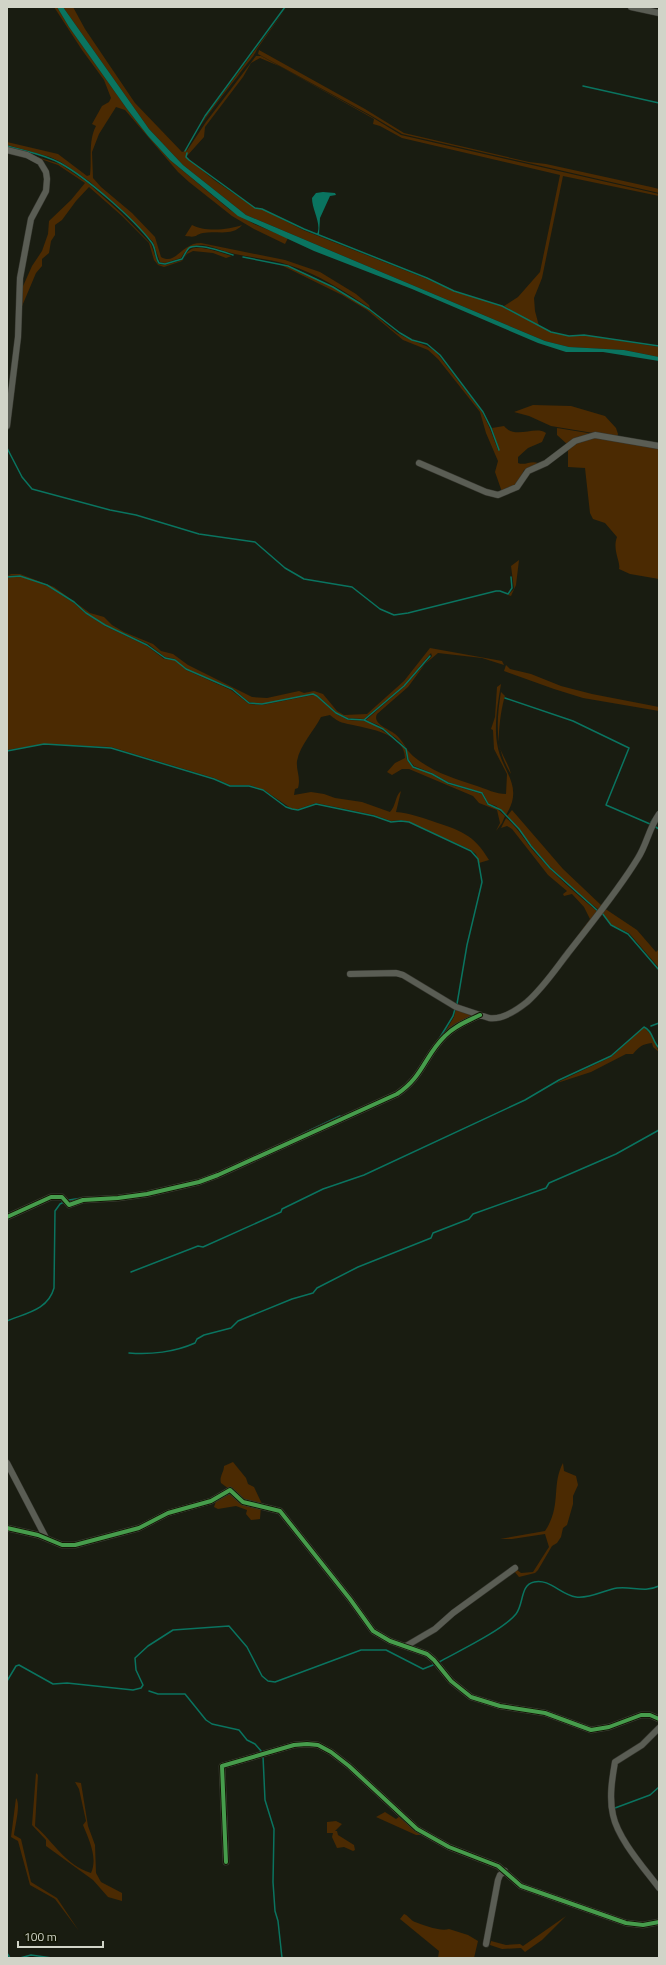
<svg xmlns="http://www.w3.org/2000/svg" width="666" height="1965" font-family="'Titillium Web',sans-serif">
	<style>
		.green { fill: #4b2a02 }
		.water { fill: #0a7460 }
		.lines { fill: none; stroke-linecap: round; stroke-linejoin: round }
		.stream { stroke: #0a7460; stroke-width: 1.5 }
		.minor-casing { stroke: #36372f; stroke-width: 7 }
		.minor { stroke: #5a5d54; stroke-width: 6 }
		.cycleway-casing { stroke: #131705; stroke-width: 6 }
		.cycleway { stroke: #469c4c; stroke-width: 4 }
	</style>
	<rect width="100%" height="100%" fill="#191c11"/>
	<path class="green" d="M 54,7 L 57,7 L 69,27 L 127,109 L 148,136 L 170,160 L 230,210 L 254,224 L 288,238 L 285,244 L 254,229 L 232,216 L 189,182 L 178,172 L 125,110 L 116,107 L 99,134 L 92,152 L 93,178 L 101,187 L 132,213 L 155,237 L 161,257 C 176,266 181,243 201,243 L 285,260 L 320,272 L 356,294 L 369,305 L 370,308 C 345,292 318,274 289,265 C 272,259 253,258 235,254 C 214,250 194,234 181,258 L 165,263 L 160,262 L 153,242 L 122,210 L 89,181 L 61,162 L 50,157 L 7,145 L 7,142 L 58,154 L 87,176 L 90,175 C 92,159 88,141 96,126 L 92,124 L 102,106 L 109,102 L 111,98 L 104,80 L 82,50 Z
		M 63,7 L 73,7 L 85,29 L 135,103 L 182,152 L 185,151 L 206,116 L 287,7 L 257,49 C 254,57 248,62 243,69 C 227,91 194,129 186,152 L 206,122 L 256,56 L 261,56 L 370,116 L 401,135 L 659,194 L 659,196 L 563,176 L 542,278 L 534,298 L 535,311 L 539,326 L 504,306 L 518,297 L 540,272 L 560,175 L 402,138 L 380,126 L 373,124 L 374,119 L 279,66 L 260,58 L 251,63 L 243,77 L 205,127 L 204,137 L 186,157 L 214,180 L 255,208 L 262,209 L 303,230 L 427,279 L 454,291 L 502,306 L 551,332 L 569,336 L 584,335 L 659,347 L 659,357 L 624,350 L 569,347 L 545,341 L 246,215 L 183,165 L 149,129 Z
		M 259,50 L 365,109 L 404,133 L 529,162 L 546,164 L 651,187 L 659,189 L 659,193 L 402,134 L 370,115 L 258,54 Z
		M 18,151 L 60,164 L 88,183 L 120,212 L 151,244 L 158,264 L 165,265 L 183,260 C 185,257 186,252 190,250 C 197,243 224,254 232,256 L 226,258 L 213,253 L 193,251 L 187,254 L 182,261 L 164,267 L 158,265 L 154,260 L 149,243 L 122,216 L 89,187 L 76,201 L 62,220 L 55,225 L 55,235 L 51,241 L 49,253 L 42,259 L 42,266 L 36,273 L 20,311 L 20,293 L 32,266 L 42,251 L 48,234 L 49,221 L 71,200 L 85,183 L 58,165 Z
		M 192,225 C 204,232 229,230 242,225 C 232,237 216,230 203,233 C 194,235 198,238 185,236 Z
		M 281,265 C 306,271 348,294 369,310 C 379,317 387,326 397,333 C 410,341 424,343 436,352 L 482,412 L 490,429 L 498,450 L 499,450 L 492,428 L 504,426 C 515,440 535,425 546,433 L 542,442 L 528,448 L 518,457 L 518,463 C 525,466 531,460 538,463 L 524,470 L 517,485 L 502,492 L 495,472 L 498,461 L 486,433 L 480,412 L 438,359 L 428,350 L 403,340 L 367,310 L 342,295 Z
		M 533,405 L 571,406 L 605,416 L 616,428 L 618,434 L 617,437 L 551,426 L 529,416 L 514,412 Z
		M 557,428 L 588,433 L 591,435 L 567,444 L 557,435 Z
		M 592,437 L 659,446 L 659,579 L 630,574 L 619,569 C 621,562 612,550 617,537 L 605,523 L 593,519 L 590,513 L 585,468 L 568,467 L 568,447 Z
		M 519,560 L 516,585 L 511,596 L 508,595 L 514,589 L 511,566 Z
		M 11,574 L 20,574 L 54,587 L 90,613 L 104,617 L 112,625 L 124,632 L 153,644 L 161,651 L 173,654 L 188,665 L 252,697 L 267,698 L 299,691 L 304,693 L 314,691 L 323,694 L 337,711 L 344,715 L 367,714 L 404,681 L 430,648 L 502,661 L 504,665 L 482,658 L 438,653 L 425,664 L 408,687 L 377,714 C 372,724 389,729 395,734 C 403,740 406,750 413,756 C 432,772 453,778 477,786 C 486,789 496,794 506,794 L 507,774 L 494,749 L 493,730 L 491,729 L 495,717 L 497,687 L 501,684 C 498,702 494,725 497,743 C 501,772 525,785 506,815 L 496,806 L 488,803 L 483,793 L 448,782 L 432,773 L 414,766 L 409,760 L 406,748 L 397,739 L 378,725 L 366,720 L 404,687 L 432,656 L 431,653 L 403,686 L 364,719 L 348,718 L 337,713 L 317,695 L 313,694 L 262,704 L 249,702 L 232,688 L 186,669 L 175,659 L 165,657 L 148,644 L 105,625 L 87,613 L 74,601 L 47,585 L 20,575 L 7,576 Z
		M 20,576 L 47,586 L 74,603 L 86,614 L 105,626 L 147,646 L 164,659 L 175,660 L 186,670 L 231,690 L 249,704 L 262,705 L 313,695 L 317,696 L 336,714 L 348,720 L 364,721 L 373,724 L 396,740 L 405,749 L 407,760 L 413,768 L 425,771 L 448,784 L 482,794 L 487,804 L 495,807 L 505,816 L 502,823 L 496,831 L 500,823 L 497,810 L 479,803 L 473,796 L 409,769 L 402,769 L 392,775 L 387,772 L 395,763 L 405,758 C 405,731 362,728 344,723 C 338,722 334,718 330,715 L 321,717 C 314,731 300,745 297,761 C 296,771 301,777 298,788 L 295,789 L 294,795 L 311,792 L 324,794 L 335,798 L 362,802 L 390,812 C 396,806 395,796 401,791 L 396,812 C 409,813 420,817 432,821 C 459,830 474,834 489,860 L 479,863 L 476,854 L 471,850 L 409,822 L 401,820 L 391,821 L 374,815 L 316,803 L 298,809 L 292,809 L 264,790 L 249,785 L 230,785 L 214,778 L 111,747 L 44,744 L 7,750 L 7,578 Z
		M 506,665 L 510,669 L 531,674 L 561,686 L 592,694 L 659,707 L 659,711 L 583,698 L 554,689 L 504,671 Z
		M 501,692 L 505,696 C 501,708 497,737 500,748 C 503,757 509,765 511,774 C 495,749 496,721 501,692 Z
		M 512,810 L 563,869 L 602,906 L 599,910 C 577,892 554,873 536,851 C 526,839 518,827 507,816 Z
		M 506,818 C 518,828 525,841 535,853 C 554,874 576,894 598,912 L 575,939 L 590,919 L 584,907 L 572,894 L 564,896 L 563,894 L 567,891 L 548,875 L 512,829 L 507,826 L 501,828 Z
		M 604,908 L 637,930 L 656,952 L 659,949 L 659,968 L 629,933 L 612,925 L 601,912 Z
		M 456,1008 L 478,1015 C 465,1022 450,1028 441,1039 C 422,1062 420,1081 390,1097 L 300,1136 L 256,1158 L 199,1182 L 130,1196 L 83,1199 L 68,1203 L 67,1201 L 88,1198 L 121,1196 L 200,1181 L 392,1095 C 421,1078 437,1044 454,1017 Z
		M 644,1027 L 652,1036 L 659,1052 L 653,1047 L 652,1043 C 642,1044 639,1047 633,1054 L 626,1054 L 591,1072 L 554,1084 L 611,1057 Z
		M 233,1462 L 246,1478 L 248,1484 L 254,1487 L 262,1504 L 245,1501 L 221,1483 C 219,1477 224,1472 224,1466 Z
		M 563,1463 L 564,1471 L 576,1476 L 578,1485 L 573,1496 L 573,1504 L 567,1525 L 563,1528 L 561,1537 L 557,1543 L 552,1546 L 538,1570 L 535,1573 L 519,1577 L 514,1571 L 516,1569 L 521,1573 L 533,1572 L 547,1550 L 549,1547 L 545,1534 L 512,1539 L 500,1539 L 545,1531 C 562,1506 551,1485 563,1463 Z
		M 227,1491 L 261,1506 L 260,1519 L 251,1520 L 246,1514 L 247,1510 L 236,1506 L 218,1509 L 214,1507 L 217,1498 Z
		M 36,1773 L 38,1775 L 35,1826 C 54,1842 65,1865 91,1873 C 98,1858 89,1840 83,1825 L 86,1821 L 79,1789 L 75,1782 L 81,1783 L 88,1826 L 95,1845 L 96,1873 L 101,1882 L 122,1893 L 122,1901 L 108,1897 L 93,1880 L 46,1846 L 46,1840 L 32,1825 Z
		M 16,1798 C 21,1804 15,1826 14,1835 L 21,1839 L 31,1882 L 57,1898 L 79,1931 L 55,1899 L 30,1885 L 18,1841 L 11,1837 Z
		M 385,1812 L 396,1819 L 400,1816 L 422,1835 L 416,1835 L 376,1817 Z
		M 336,1821 L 342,1824 L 335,1831 L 337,1831 L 338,1835 L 354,1845 L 355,1850 L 353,1851 L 344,1847 L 337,1848 L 332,1837 L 333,1833 L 327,1833 L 327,1822 Z
		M 404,1914 C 409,1916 410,1920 415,1922 C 423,1925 441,1932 449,1929 L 468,1935 L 478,1941 L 474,1958 L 438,1958 L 439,1951 L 400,1919 Z
		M 566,1916 L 542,1940 L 525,1952 L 521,1948 L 502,1949 L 490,1945 L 491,1941 L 506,1945 L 520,1944 L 523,1946 Z"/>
	<path class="water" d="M 57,7 L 63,7 L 149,129 L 183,165 L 246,215 L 545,341 L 569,347 L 624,350 L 659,357 L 659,361 L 603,352 L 566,352 L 538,343 L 412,289 L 314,251 L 238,216 L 170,160 L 148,136 L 127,109 L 69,27 Z
		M 323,192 L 335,193 L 336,195 L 330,196 L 320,218 L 319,235 L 317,234 C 322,224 312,210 312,198 L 316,193 Z"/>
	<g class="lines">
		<path class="stream" d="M 583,86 L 659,103
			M 7,146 C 24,151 44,154 60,163 C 87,178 133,218 152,243 C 156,249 155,257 159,263 L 165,264 L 182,259 C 184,256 186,251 189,248 C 197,242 224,252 233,255
			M 185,151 L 205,116 L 285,7
			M 187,153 L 186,157 L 189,160 L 255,208 L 262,209 L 304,229 L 427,278 L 454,291 L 502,306 L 551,332 L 569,336 L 584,335 L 659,346
			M 243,257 L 288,266 L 333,287 L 369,309 L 400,333 L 412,340 L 427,344 L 440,355 L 483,412 L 491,428 L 499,450
			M 7,448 L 22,477 L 32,489 L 110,510 L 136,515 L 199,534 L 255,542 L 285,568 L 304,579 L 352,587 L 380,609 L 394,615 L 408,613 L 496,591 L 500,591 L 508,594 L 512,588 L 511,577
			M 7,577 L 20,576 L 47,585 L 74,602 L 86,613 L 105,625 L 147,645 L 165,658 L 175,660 L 186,669 L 232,689 L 249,703 L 262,704 L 313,694 L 317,696 L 336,713 L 348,719 L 364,720 L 383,729 L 406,749 L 408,760 L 413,767 L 432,774 L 448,783 L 482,793 L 488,804 L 501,810 L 519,829 L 531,846 L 550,868 L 598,911
			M 505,698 L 573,721 L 629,748 L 606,805 L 650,824 L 653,819
			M 364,720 L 404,686 L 430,656
			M 7,751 L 44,744 L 111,748 L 214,779 L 230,786 L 249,786 L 263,790 L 286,807 L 292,809 L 298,810 L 316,804 L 374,816 L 391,822 L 401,821 L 409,822 L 471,851 L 478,859 L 482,882 L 467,945 L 457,1004
			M 654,826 L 659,829
			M 602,913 L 611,925 L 628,934 L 659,970
			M 651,1026 L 659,1023
			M 439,1039 L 453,1016 L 455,1009
			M 302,1134 L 340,1116
			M 69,1200 L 82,1198
			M 131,1272 L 198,1246 L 203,1247 L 281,1212 L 282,1209 L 323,1189 L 364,1175 L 525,1100 L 559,1080 L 611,1056 L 644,1027 C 653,1031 652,1041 659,1048
			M 7,1321 C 26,1313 48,1310 54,1288 L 55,1211 L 60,1204 L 64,1202
			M 129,1353 C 150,1355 175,1352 195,1343 L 197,1339 L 204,1335 L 231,1328 L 238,1321 L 292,1299 L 313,1293 L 317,1288 L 358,1267 L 431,1238 L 433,1233 L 469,1219 L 473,1214 L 546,1188 L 549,1183 L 616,1154 L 659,1130
			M 439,1662 C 459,1651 503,1630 516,1614 C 524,1604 520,1585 534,1582 C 549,1578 561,1595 576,1597 C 590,1599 604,1590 617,1588 C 632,1586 644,1593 659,1586
			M 7,1681 L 16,1666 L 19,1665 L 53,1684 L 67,1683 L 133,1690 L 141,1688 L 143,1685 L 136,1670 L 135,1658 L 148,1646 L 173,1630 L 229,1626 L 247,1647 L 262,1676 L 268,1681 L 275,1682 L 361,1650 L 386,1650 L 423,1669 L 433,1665
			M 149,1691 L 158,1694 L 185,1694 L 206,1720 L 212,1724 L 239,1730 L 247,1740 L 255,1744 L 262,1752
			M 263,1756 L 265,1800 L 274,1829 L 273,1882 L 275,1911 L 278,1921 L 282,1958
			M 615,1808 L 650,1795 L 659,1787
			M 7,1953 L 10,1958
			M 20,1958 L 31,1955 L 52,1958"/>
		<g class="minor-casing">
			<path id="minor" d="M 631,7 L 659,13
				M 7,150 L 27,155 L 40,162 L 46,172 L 47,179 L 46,191 L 31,219 L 20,278 L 18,337 L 7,426
				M 419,463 L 486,492 L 498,495 L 517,487 L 528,471 L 546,463 L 575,441 L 595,435 L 659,446
				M 350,974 L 396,973 L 403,975 L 456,1007 L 489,1018 C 502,1020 517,1010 527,1002 C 543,988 555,970 568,953 C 592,922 618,891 638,858 C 647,844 649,828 659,814
				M 7,1217 L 51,1197 L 62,1197 L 69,1205 L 83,1200 L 118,1198 L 147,1194 L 199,1182 L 218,1175 L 397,1094 C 423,1077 425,1055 445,1036 C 454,1026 468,1021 480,1015
				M 7,1463 L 46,1538
				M 7,1528 L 38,1535 L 62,1545 L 75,1545 L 139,1528 L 168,1513 L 211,1501 L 230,1490 L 243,1502 L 280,1511 L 350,1599 L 373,1631 L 390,1641 L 427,1654 L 434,1660 L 451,1681 L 471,1697 L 500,1706 L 545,1713 L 591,1730 L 609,1727 L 641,1715 L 650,1715 L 659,1719
				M 406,1646 L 435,1629 L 453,1613 L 515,1568
				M 659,1728 L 642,1745 L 615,1762 C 612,1779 609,1798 613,1815 C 618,1839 644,1868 659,1888
				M 226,1862 L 222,1766 L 294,1745 L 307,1744 L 318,1745 L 331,1752 L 349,1766 L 417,1829 L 449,1847 L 498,1866 L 521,1886 L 626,1923 L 643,1925 L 659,1922
				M 486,1944 L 498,1880 L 500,1875 L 505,1871"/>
		</g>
		<use href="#minor" class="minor"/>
		<g class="cycleway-casing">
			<path id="cycleway" d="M 7,1217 L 51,1197 L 62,1197 L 69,1205 L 83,1200 L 118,1198 L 147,1194 L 199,1182 L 218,1175 L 397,1094 C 423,1077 425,1055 445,1036 C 454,1026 468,1021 480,1015
				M 7,1528 L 38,1535 L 62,1545 L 75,1545 L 139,1528 L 168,1513 L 211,1501 L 230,1490 L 243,1502 L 280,1511 L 350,1599 L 373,1631 L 390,1641 L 427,1654 L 434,1660 L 451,1681 L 471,1697 L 500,1706 L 545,1713 L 591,1730 L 609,1727 L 641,1715 L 650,1715 L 659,1719
				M 226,1862 L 222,1766 L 294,1745 L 307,1744 L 318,1745 L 331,1752 L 349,1766 L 417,1829 L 449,1847 L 498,1866 L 521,1886 L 626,1923 L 643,1925 L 659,1922"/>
		</g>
		<use href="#cycleway" class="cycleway"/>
	</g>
	<rect width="666" height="1965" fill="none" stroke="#d1d4c8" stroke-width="16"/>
	<path d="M18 1941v6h85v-6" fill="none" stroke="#d1d4c8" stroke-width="2"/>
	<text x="24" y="1941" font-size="12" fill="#d1d4c8" stroke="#131705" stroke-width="3" paint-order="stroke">100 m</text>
</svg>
